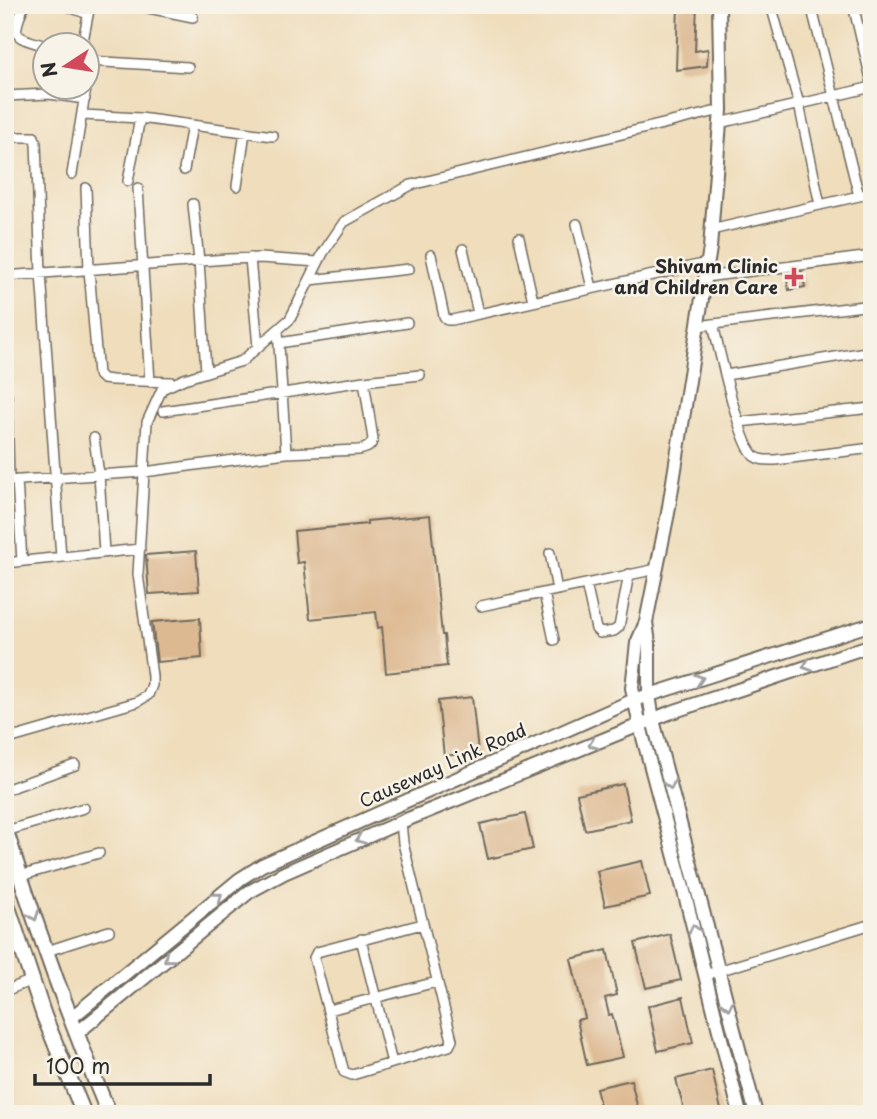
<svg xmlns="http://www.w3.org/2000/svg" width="877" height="1119" font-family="'Playpen Sans',sans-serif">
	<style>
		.building { fill: #ddb992 }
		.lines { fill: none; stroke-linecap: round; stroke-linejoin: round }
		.street-casing { stroke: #70695d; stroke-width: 12 }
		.secondary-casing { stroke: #70695d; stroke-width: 16 }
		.primary-casing { stroke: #70695d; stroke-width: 18 }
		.street { stroke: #fff; stroke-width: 9 }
		.secondary { stroke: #fff; stroke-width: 12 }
		.primary { stroke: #fff; stroke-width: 14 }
		.oneway { stroke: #a0a0a0 }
		.poi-dot { fill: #d1495b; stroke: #f7f3e8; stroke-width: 2.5 }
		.labels { text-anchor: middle; stroke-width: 5; stroke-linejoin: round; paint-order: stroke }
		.poi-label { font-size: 18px; font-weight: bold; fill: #2b2b2b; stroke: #f7f3e8; text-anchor: end }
		.street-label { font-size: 18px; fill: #2b2b2b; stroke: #f7f3e8 }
	</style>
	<rect width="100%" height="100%" fill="#f7f3e8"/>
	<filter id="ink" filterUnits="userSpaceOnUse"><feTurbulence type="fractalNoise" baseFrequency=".0143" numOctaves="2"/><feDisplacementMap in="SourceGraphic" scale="14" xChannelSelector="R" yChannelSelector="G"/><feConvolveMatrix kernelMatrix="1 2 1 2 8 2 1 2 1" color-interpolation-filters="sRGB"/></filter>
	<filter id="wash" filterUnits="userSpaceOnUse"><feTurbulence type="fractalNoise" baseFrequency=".00686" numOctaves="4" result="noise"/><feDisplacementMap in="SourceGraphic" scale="28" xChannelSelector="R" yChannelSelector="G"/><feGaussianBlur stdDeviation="1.57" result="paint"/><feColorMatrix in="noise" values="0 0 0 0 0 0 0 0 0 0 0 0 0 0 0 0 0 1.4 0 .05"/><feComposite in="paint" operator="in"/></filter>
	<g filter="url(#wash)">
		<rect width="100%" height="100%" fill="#efddbb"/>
		<g id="blocks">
			<path class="building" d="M 678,5 L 697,5 L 695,51 L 708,49 L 707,66 L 676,70 Z
				M 802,272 L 805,287 L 789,290 L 786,274 Z
				M 430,515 L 442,635 L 444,635 L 447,666 L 386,673 L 382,627 L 378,628 L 376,612 L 310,619 L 304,562 L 297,563 L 294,531 L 367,524 L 367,521 Z
				M 196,551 L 199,591 L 149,594 L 146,555 Z
				M 200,618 L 202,658 L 157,662 L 152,622 Z
				M 472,697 L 478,752 L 444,756 L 438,701 Z
				M 623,784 L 631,820 L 585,830 L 577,794 Z
				M 525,814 L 533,849 L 488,859 L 480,824 Z
				M 642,861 L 650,896 L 605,906 L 597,871 Z
				M 670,934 L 681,980 L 646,988 L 635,943 Z
				M 607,950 L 617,995 L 605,998 L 609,1015 L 612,1014 L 623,1057 L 587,1065 L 577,1020 L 585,1018 L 571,959 Z
				M 683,997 L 693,1043 L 658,1051 L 648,1006 Z
				M 712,1070 L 722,1114 L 685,1114 L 676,1079 Z
				M 631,1080 L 639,1114 L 602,1114 L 596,1088 Z"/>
		</g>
	</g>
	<g filter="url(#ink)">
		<use href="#blocks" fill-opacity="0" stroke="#70695d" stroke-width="2"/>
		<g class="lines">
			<g class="street-casing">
				<path id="street" d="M 24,5 C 11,38 13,36 46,46
					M 64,5 L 88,14
					M 134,5 L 193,17
					M 771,5 L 799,104 L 820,205
					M 811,5 L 859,196
					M 853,5 L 872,83
					M 82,46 L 90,5
					M 88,61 L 188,67
					M 5,96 L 49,94 L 85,99
					M 83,115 L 140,118 L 273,136
					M 720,123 L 872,87
					M 5,137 L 34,137 L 36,143 L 41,273 L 61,557
					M 184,170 L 192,125
					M 72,174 L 86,88
					M 128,181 L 140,118
					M 237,186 L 245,132
					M 86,188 L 89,270 L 98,374 L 103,379 L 112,380 L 171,382
					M 138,188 L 150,382
					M 193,204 L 199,261 L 206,372
					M 577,224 L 592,288
					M 711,230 L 872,193
					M 519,238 L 533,301
					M 463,249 L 478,313
					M 431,255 L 444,316 L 447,320 L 452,320 L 707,263
					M 250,258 L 258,347
					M 5,276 L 227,259 L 260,258 L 318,262
					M 705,277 L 872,256
					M 310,280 L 409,269
					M 713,324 C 719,349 739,442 754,456 C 761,461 767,460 775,460 L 872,448
					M 697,326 L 872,305
					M 279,343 L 407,323
					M 726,375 L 872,351
					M 5,389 L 7,397 L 9,481
					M 163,411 L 364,381 L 420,375
					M 739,422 L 872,408
					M 94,438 L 99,475 L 104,552
					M 286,453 L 359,450 C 367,448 371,447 373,439 L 364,381
					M 17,480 L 22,561
					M 5,481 L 144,472 L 286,453 L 278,330
					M 550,553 L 557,590
					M 5,563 L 140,549
					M 586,584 L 596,629 L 600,633 L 614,631 L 619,627 L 629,574
					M 544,593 L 554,640
					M 481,606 L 657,569
					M 5,740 L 137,702 L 148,695 L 152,685 L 152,676 L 138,574 L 147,422 L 162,389 L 184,379 L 242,361 L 290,319 L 323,253 L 344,222 L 411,185 L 721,110
					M 5,790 L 75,765
					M 401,822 L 403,843 L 452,1040 L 449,1046 L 352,1075 L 344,1072 L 314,958 L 317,952 L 422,924
					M 6,831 L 84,808
					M 20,876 L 99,853
					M 361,939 L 392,1063
					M 47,951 L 109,931
					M 705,975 L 872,924
					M 5,991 L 32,980
					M 329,1010 L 436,982"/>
			</g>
			<g class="secondary-casing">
				<path id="secondary" d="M 719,5 L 721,110 L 710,248 L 668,513 L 646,622 L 637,643 L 632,688 L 640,726 L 686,899 L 740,1114
					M 646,622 L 649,643 L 649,695 L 653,720 L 756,1114
					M 71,1018 L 240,879 L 262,865 L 634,700 L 872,624
					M 77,1033 L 249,892 L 284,873 L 401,822 L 669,713 L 872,645"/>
			</g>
			<g class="primary-casing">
				<path id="primary" d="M 5,828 C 35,925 70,1021 109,1114
					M 5,898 L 44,1016 L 84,1114"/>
			</g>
			<use href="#street" class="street"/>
			<use href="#secondary" class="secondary"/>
			<use href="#primary" class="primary"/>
		</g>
		<defs><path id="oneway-chevron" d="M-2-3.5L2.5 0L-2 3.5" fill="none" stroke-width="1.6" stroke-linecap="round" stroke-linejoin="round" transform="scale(1.75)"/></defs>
		<g class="oneway">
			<use href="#oneway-chevron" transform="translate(807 666) rotate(161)"/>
			<use href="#oneway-chevron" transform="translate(699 679) rotate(-18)"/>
			<use href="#oneway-chevron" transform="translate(593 744) rotate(158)"/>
			<use href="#oneway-chevron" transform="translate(670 785) rotate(75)"/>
			<use href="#oneway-chevron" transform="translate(360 839) rotate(157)"/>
			<use href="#oneway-chevron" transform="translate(218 897) rotate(-39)"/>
			<use href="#oneway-chevron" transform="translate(34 916) rotate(70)"/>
			<use href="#oneway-chevron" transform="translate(694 929) rotate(-104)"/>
			<use href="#oneway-chevron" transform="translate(168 958) rotate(141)"/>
			<use href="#oneway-chevron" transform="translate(728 1005) rotate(76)"/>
		</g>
	</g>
	<path class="poi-dot" d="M790.5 266.5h7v7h7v7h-7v7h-7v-7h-7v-7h7z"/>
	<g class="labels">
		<g class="poi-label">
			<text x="778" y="273">Shivam Clinic<tspan x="778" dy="21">and Children Care</tspan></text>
		</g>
		<g class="street-label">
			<text transform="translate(443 766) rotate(-24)" y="6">Causeway Link Road</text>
		</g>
	</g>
	<rect width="877" height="1119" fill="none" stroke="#f7f3e8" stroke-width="28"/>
	<g transform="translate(66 66) rotate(258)"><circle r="33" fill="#f7f3e8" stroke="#a5a39c" stroke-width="2"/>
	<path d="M0-5L12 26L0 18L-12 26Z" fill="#d1495b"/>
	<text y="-10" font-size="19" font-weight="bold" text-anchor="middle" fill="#2b2b2b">N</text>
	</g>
	<path d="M35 1074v10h175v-10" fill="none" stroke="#2b2b2b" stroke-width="3.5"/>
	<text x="46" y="1074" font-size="21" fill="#2b2b2b" stroke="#f7f3e8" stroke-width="5" paint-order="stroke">100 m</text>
</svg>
